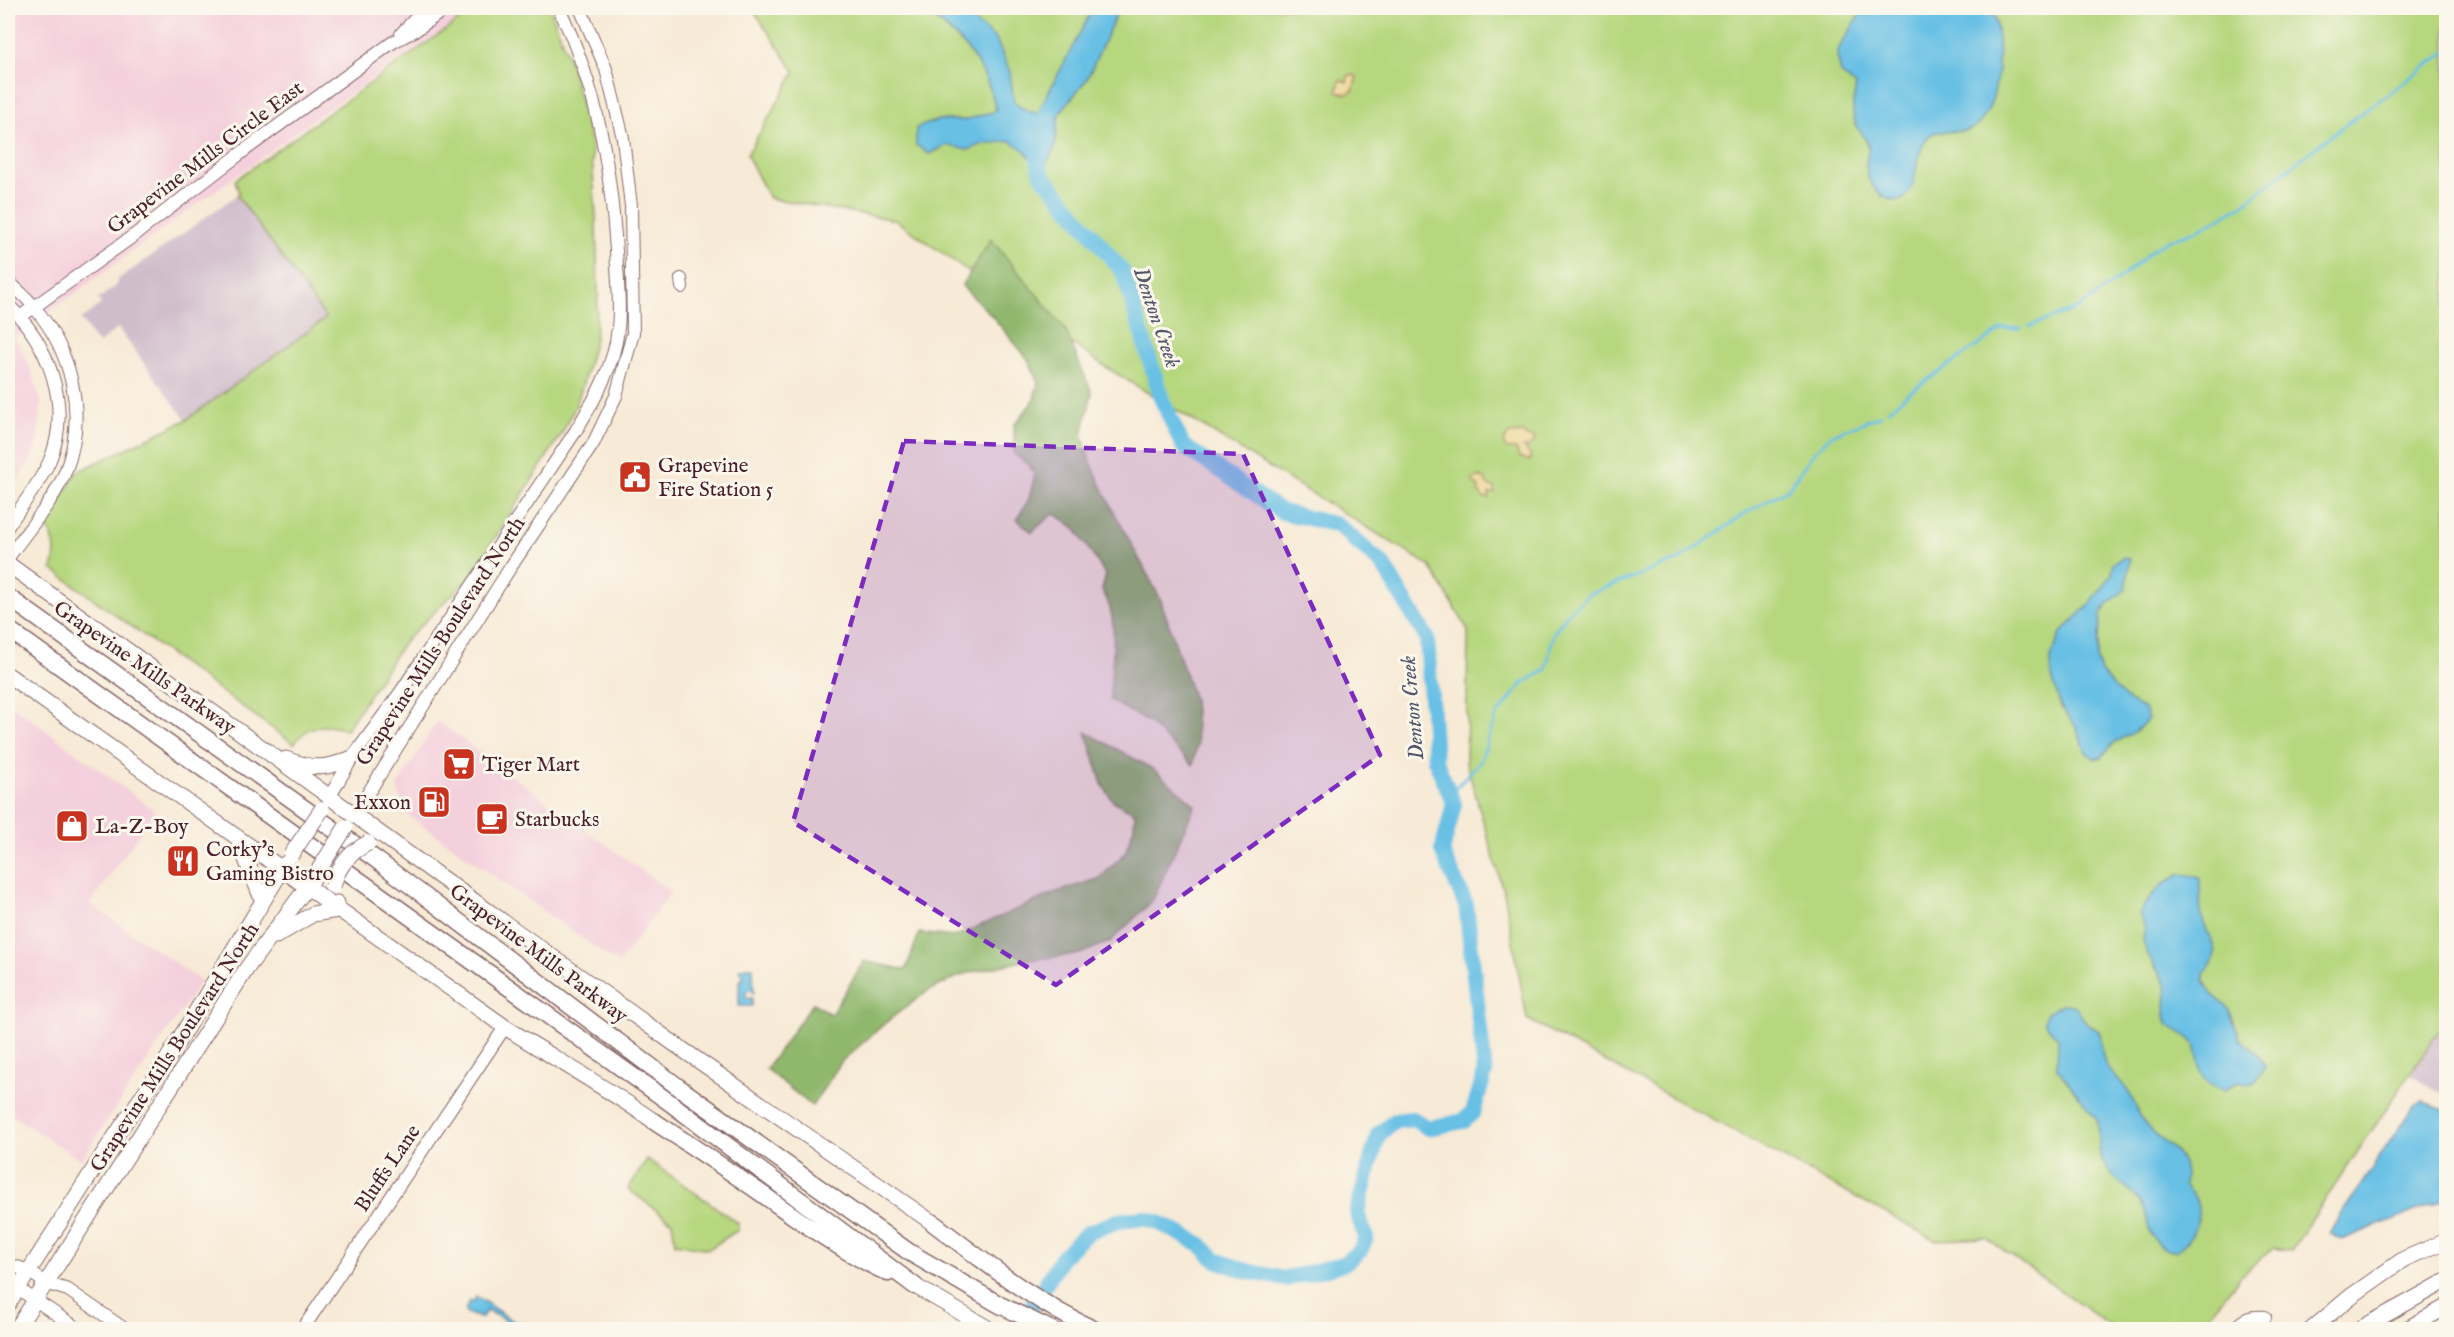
<svg xmlns="http://www.w3.org/2000/svg" width="2454" height="1337" font-family="'IM FELL English',serif">
	<style>
		.built { fill: #f4cfdc }
		.industrial { fill: #d0bdcc }
		.green { fill: #b6d77e; stroke: #807b54; stroke-width: 1.5 }
		.forest { fill: #90b86d; stroke: #6d6c4c; stroke-width: 1.5 }
		.sand { fill: #eeda9e; stroke: #9c7c64; stroke-width: 1.5 }
		.water { fill: #68c0e5; stroke: #597088; stroke-width: 1.5 }
		.lines { fill: none; stroke-linecap: round; stroke-linejoin: round }
		.stream { stroke: #68c0e5; stroke-width: 3 }
		.river { stroke: #68c0e5; stroke-width: 16 }
		.minor-casing { stroke: #876667; stroke-width: 14 }
		.major-casing { stroke: #876667; stroke-width: 17 }
		.highway-casing { stroke: #876667; stroke-width: 19 }
		.minor { stroke: #fff; stroke-width: 12 }
		.major { stroke: #fff; stroke-width: 15 }
		.highway { stroke: #fff; stroke-width: 16 }
		.major-bridge-casing { stroke: #876667; stroke-width: 17; stroke-linecap: butt }
		.major-bridge { stroke: #fff; stroke-width: 15 }
		.marked { fill: #7b2cbf; fill-opacity: 0.2; stroke: #7b2cbf; stroke-width: 4.5; stroke-dasharray: 12 8; stroke-linejoin: round }
		.labels { text-anchor: middle; stroke-width: 6; stroke-linejoin: round; paint-order: stroke }
		.street-label { font-size: 21px; fill: #4a1f2b; stroke: #fbf7ec }
		.poi-label { font-size: 21px; fill: #4a1f2b; stroke: #fbf7ec; text-anchor: start }
		.water-label { font-size: 22px; font-style: italic; fill: #54576c; stroke: #fbf7ec }
	</style>
	<rect width="100%" height="100%" fill="#fbf7ec"/>
	<filter id="ink" filterUnits="userSpaceOnUse"><feTurbulence type="fractalNoise" baseFrequency=".0167" numOctaves="2"/><feDisplacementMap in="SourceGraphic" scale="12" xChannelSelector="R" yChannelSelector="G"/><feConvolveMatrix kernelMatrix="1 2 1 2 8 2 1 2 1" color-interpolation-filters="sRGB"/></filter>
	<filter id="wash" filterUnits="userSpaceOnUse"><feTurbulence type="fractalNoise" baseFrequency=".008" numOctaves="4" result="noise"/><feDisplacementMap in="SourceGraphic" scale="24" xChannelSelector="R" yChannelSelector="G"/><feGaussianBlur stdDeviation="1.35" result="paint"/><feColorMatrix in="noise" values="0 0 0 0 0 0 0 0 0 0 0 0 0 0 0 0 0 1.4 0 .05"/><feComposite in="paint" operator="in"/></filter>
	<g filter="url(#wash)">
		<rect width="100%" height="100%" fill="#f7ead6"/>
		<path class="built" d="M 8,8 L 475,8 L 318,116 L 15,337 L 30,367 L 41,401 L 38,438 L 31,459 L 8,495 Z
			M 8,702 L 155,811 L 90,904 L 201,981 L 81,1160 L 8,1113 Z
			M 437,721 L 671,892 L 619,963 L 605,955 L 404,812 L 397,787 Z"/>
		<path class="industrial" d="M 237,195 L 326,318 L 186,420 L 118,328 L 98,344 L 81,320 L 101,304 L 98,299 L 115,287 L 118,283 L 116,281 Z
			M 2446,1019 L 2446,1096 L 2410,1075 Z"/>
		<path class="green" d="M 476,8 L 550,8 L 571,66 L 591,143 L 596,217 L 598,295 L 595,339 L 583,383 L 576,406 L 562,433 L 470,577 L 404,642 L 346,730 C 325,723 307,724 294,744 L 52,569 C 57,553 56,540 46,526 L 77,472 L 186,420 L 326,318 L 237,195 L 239,193 L 235,180 Z
			M 752,8 L 2446,8 L 2446,1020 L 2291,1251 L 2273,1248 L 2240,1277 L 2198,1329 L 2115,1329 L 1986,1238 L 1935,1240 L 1527,1019 L 1505,897 L 1466,762 L 1468,630 L 1430,566 L 1106,367 L 895,220 L 769,198 L 747,155 L 795,72 Z
			M 647,1159 L 738,1223 L 738,1230 L 709,1249 L 675,1243 L 672,1222 L 628,1189 Z"/>
		<path class="forest" d="M 991,239 L 1065,329 L 1092,393 L 1082,435 L 1090,461 L 1110,504 L 1160,598 L 1194,700 L 1197,745 L 1193,765 L 1148,722 L 1110,700 C 1110,665 1122,620 1102,590 L 1106,575 L 1075,528 L 1054,513 L 1032,532 L 1017,519 L 1029,499 L 1035,474 L 1028,464 L 1014,454 L 1014,425 L 1034,400 L 1038,382 L 1028,359 L 992,316 L 962,286 Z
			M 1086,732 L 1153,769 L 1195,805 L 1153,900 L 1111,941 L 1080,954 L 1028,960 L 964,974 L 928,991 L 890,1019 L 842,1061 L 812,1106 L 766,1069 L 813,1003 L 830,1014 L 832,1013 L 864,961 L 906,970 L 919,933 L 954,937 L 1054,893 L 1100,878 L 1125,853 L 1134,827 L 1135,813 L 1113,801 L 1102,784 Z"/>
		<path class="sand" d="M 1353,75 L 1357,77 L 1353,91 L 1347,94 L 1337,92 L 1340,80 L 1347,82 L 1348,76 Z
			M 1523,433 L 1527,437 L 1535,438 L 1533,443 L 1527,448 L 1524,447 L 1530,455 L 1530,461 L 1519,457 L 1516,449 L 1507,449 L 1503,443 L 1509,434 Z
			M 1478,476 L 1485,479 L 1487,485 L 1494,487 L 1495,493 L 1489,493 L 1489,498 L 1484,498 L 1478,491 L 1479,487 L 1473,483 L 1473,480 Z"/>
		<path class="water" d="M 917,8 L 958,8 L 996,39 L 1010,72 L 1014,102 L 1022,108 L 1037,114 L 1093,8 L 1119,8 L 1087,79 L 1059,114 L 1055,148 L 1046,164 L 1033,162 L 1025,151 L 1011,141 L 983,144 L 968,150 L 946,145 L 929,154 L 916,145 L 916,128 L 938,120 L 965,120 L 996,111 C 987,64 957,31 917,8 Z
			M 1864,8 L 1992,8 C 2003,35 2003,117 1969,130 C 1957,134 1937,128 1929,136 C 1914,150 1919,189 1903,199 C 1898,202 1891,200 1886,198 C 1873,191 1866,178 1866,164 C 1866,158 1869,152 1868,146 C 1867,140 1863,135 1859,130 C 1850,116 1853,102 1856,86 L 1841,73 L 1837,56 L 1839,48 Z
			M 2124,557 L 2130,559 L 2126,589 L 2108,604 L 2101,614 L 2097,659 L 2101,672 L 2124,698 L 2144,709 L 2148,719 L 2135,732 L 2115,742 L 2101,757 L 2095,759 L 2086,752 L 2076,727 L 2061,707 L 2051,674 L 2051,657 L 2061,633 L 2091,603 L 2112,575 L 2113,563 Z
			M 2182,874 L 2200,877 C 2200,889 2200,901 2201,912 C 2204,936 2228,950 2204,974 L 2204,980 L 2211,993 L 2229,1009 L 2240,1039 L 2257,1053 L 2265,1066 C 2256,1080 2257,1087 2238,1082 L 2225,1090 C 2191,1083 2205,1063 2193,1043 C 2188,1035 2175,1030 2167,1024 L 2165,1015 L 2167,995 L 2165,983 L 2146,951 L 2143,941 L 2145,928 L 2139,914 C 2153,893 2158,884 2182,874 Z
			M 745,967 L 753,967 L 754,993 L 750,990 L 746,991 L 746,998 L 752,998 L 752,1006 L 739,1006 L 739,981 L 743,979 L 743,974 L 739,970 Z
			M 2062,1004 C 2082,1004 2075,1011 2086,1022 C 2089,1026 2095,1028 2099,1031 C 2103,1043 2100,1056 2107,1067 C 2112,1074 2120,1080 2125,1087 C 2134,1098 2137,1113 2145,1124 C 2163,1148 2190,1148 2184,1185 C 2188,1190 2194,1195 2196,1200 C 2203,1218 2191,1241 2176,1251 C 2169,1251 2161,1248 2156,1242 C 2144,1229 2150,1214 2141,1203 C 2128,1186 2108,1178 2101,1157 C 2097,1146 2101,1132 2097,1120 L 2057,1068 L 2058,1038 L 2047,1026 L 2044,1020 L 2047,1013 Z
			M 2422,1101 L 2446,1111 L 2446,1199 L 2341,1240 L 2329,1233 L 2414,1105 Z
			M 476,1296 L 513,1321 L 518,1323 L 523,1322 L 527,1325 L 528,1329 L 501,1329 L 499,1327 L 501,1324 L 505,1326 L 508,1322 L 487,1310 L 481,1318 L 466,1313 L 465,1310 L 470,1301 L 474,1302 Z"/>
		<g class="lines">
			<path class="stream" d="M 2030,326 L 2079,308 L 2123,276 L 2160,244 L 2200,229 L 2241,206 L 2329,137 L 2446,52
				M 1888,410 L 1914,389 L 2002,329 L 2021,328
				M 1450,794 L 1480,762 L 1497,715 L 1523,683 L 1546,670 L 1553,634 L 1569,612 L 1589,594 L 1679,560 L 1747,512 L 1788,489 L 1814,452 L 1832,435 L 1881,415"/>
			<path class="river" d="M 1017,1330 L 1063,1256 L 1087,1233 L 1118,1221 L 1144,1218 L 1159,1223 L 1200,1244 L 1216,1260 L 1246,1271 L 1285,1279 L 1343,1264 L 1360,1251 L 1366,1238 L 1357,1212 L 1378,1135 L 1395,1121 L 1413,1119 L 1428,1128 L 1464,1121 L 1473,1112 L 1485,1073 L 1466,905 L 1442,851 L 1454,804 L 1435,759 L 1427,638 L 1383,565 L 1338,525 L 1282,512 L 1183,446 L 1162,400 L 1123,272 L 1042,175 L 1034,141"/>
		</g>
	</g>
	<g filter="url(#ink)">
		<g class="lines">
			<g class="minor-casing">
				<path id="minor" d="M 401,34 L 425,8
					M 681,279 L 682,287
					M 8,281 C 16,289 27,297 34,307 C 72,351 87,414 66,470 C 54,502 27,530 8,558
					M 8,305 C 49,343 72,406 50,460 C 40,483 22,505 8,526
					M 20,317 L 136,234 L 245,150 L 393,42 L 416,30 L 446,8
					M 330,796 L 352,758 L 400,693 L 575,432 C 594,401 615,365 618,328 C 621,302 617,276 616,250 C 610,162 597,88 559,8
					M 355,814 L 510,568 L 593,444 L 616,396 L 633,333 L 631,206 L 623,138 L 606,69 L 580,8
					M 8,1264 L 29,1271 L 45,1283 L 68,1290 L 126,1330
					M 8,1282 L 80,1330
					M 302,1330 L 505,1027
					M 2234,1330 C 2243,1318 2251,1316 2265,1317"/>
			</g>
			<g class="major-casing">
				<path id="major" d="M 8,564 L 443,879 L 676,1045 L 933,1223
					M 8,675 L 505,1027 C 555,1059 607,1088 655,1122
					M 286,759 C 312,770 327,769 352,758
					M 237,837 L 262,899
					M 276,936 L 313,914 L 338,910 L 337,903
					M 915,1286 L 991,1330
					M 8,1304 L 104,1153 L 168,1058 L 286,863
					M 16,1330 L 247,968 L 313,879
					M 2311,1330 L 2350,1297 L 2404,1259 L 2446,1241
					M 2358,1330 L 2446,1281
					M 2405,1330 L 2446,1307"/>
			</g>
			<g class="highway-casing">
				<path id="highway" d="M 8,597 L 378,861 L 677,1086 L 909,1252 L 1000,1305 L 1052,1330
					M 8,629 L 669,1102 L 915,1286
					M 655,1122 C 689,1144 722,1166 755,1189 C 798,1219 840,1251 888,1273
					M 933,1223 C 985,1262 1035,1303 1095,1330"/>
			</g>
			<use href="#minor" class="minor"/>
			<use href="#major" class="major"/>
			<use href="#highway" class="highway"/>
			<g class="major-bridge-casing">
				<path id="major-bridge" d="M 291,855 L 322,809
					M 316,874 L 346,827
					M 333,886 C 339,865 349,853 368,843"/>
			</g>
			<use href="#major-bridge" class="major-bridge"/>
		</g>
	</g>
	<path class="marked" d="M 904,441 L 1243,454 L 1380,755 L 1056,985 L 793,822 Z"/>
	<defs>
		<g id="civic-square" transform="scale(1.725)"><rect x="-9" y="-9" width="18" height="18" rx="4" fill="#c8321e" stroke="#fbf7ec"/><path d="M-.6-6.5H3V-4.5H.6V-3L4-1V1h2V6H-6V1h2V-1L-.6-3ZM-1.2 2.5V6h2.4V2.5Z" fill="#fff"/></g>
		<g id="supermarket-square" transform="scale(1.725)"><rect x="-9" y="-9" width="18" height="18" rx="4" fill="#c8321e" stroke="#fbf7ec"/><path d="M-6-5.5h2.5l.6 2H6L4.5 2H-2.5L-4.4-4H-6ZM-1.5 3.2a1.3 1.3 0 1 0 .1 0ZM3 3.2a1.3 1.3 0 1 0 .1 0Z" fill="#fff"/></g>
		<g id="fuel-square" transform="scale(1.725)"><rect x="-9" y="-9" width="18" height="18" rx="4" fill="#c8321e" stroke="#fbf7ec"/><path d="M-5.5-6h7V0h2V4h1.3V-2.5L3-4.5l.8-.8L6-3V5H2.5V1h-1V6h-7ZM-4.2-4.7v3.2H.2V-4.7Z" fill="#fff"/></g>
		<g id="cafe-square" transform="scale(1.725)"><rect x="-9" y="-9" width="18" height="18" rx="4" fill="#c8321e" stroke="#fbf7ec"/><path d="M-5.5-4.5H6V0H3Q3 3.5 0 3.5H-2.5Q-5.5 3.5-5.5 0ZM3-3.2v2h1.7v-2ZM-6 4.5H4V6H-6Z" fill="#fff"/></g>
		<g id="shop-square" transform="scale(1.725)"><rect x="-9" y="-9" width="18" height="18" rx="4" fill="#c8321e" stroke="#fbf7ec"/><path d="M-5-2.5h2.3a2.7 3.5 0 0 1 5.4 0H5L5.5 6h-11ZM-1.5-2.5h3a1.5 2.3 0 0 0-3 0Z" fill="#fff"/></g>
		<g id="restaurant-square" transform="scale(1.725)"><rect x="-9" y="-9" width="18" height="18" rx="4" fill="#c8321e" stroke="#fbf7ec"/><path d="M-5-6h1v4h1v-4h1v4h1v-4h1v5L-1.5 .5V6h-2V.5L-5-1ZM5-6V6H3V1.5H1.5Q1.5-4 5-6Z" fill="#fff"/></g>
	</defs>
	<g fill-rule="evenodd">
		<use href="#civic-square" x="635" y="477"/>
		<use href="#supermarket-square" x="459" y="764"/>
		<use href="#fuel-square" x="434" y="802"/>
		<use href="#cafe-square" x="492" y="819"/>
		<use href="#shop-square" x="72" y="826"/>
		<use href="#restaurant-square" x="183" y="861"/>
	</g>
	<g class="labels">
		<g class="street-label">
			<text transform="translate(205 157) rotate(-37)" y="7">Grapevine Mills Circle East</text>
			<text transform="translate(440 641) rotate(-57)" y="7">Grapevine Mills Boulevard North</text>
			<text transform="translate(145 667) rotate(35)" y="7">Grapevine Mills Parkway</text>
			<text transform="translate(539 953) rotate(37)" y="7">Grapevine Mills Parkway</text>
			<text transform="translate(174 1047) rotate(-57)" y="7">Grapevine Mills Boulevard North</text>
			<text transform="translate(387 1168) rotate(-56)" y="7">Bluffs Lane</text>
		</g>
		<g class="poi-label">
			<text x="658" y="472">Grapevine<tspan x="658" dy="24">Fire Station 5</tspan></text>
			<text x="482" y="771">Tiger Mart</text>
			<text x="411" y="809" text-anchor="end">Exxon</text>
			<text x="515" y="826">Starbucks</text>
			<text x="95" y="833">La-Z-Boy</text>
			<text x="206" y="856">Corky's<tspan x="206" dy="24">Gaming Bistro</tspan></text>
		</g>
		<g class="water-label">
			<text transform="translate(1158 317) rotate(71)" y="8">Denton Creek</text>
			<text transform="translate(1411 708) rotate(-95)" y="8">Denton Creek</text>
		</g>
	</g>
	<rect width="2454" height="1337" fill="none" stroke="#fbf7ec" stroke-width="30"/>
</svg>
